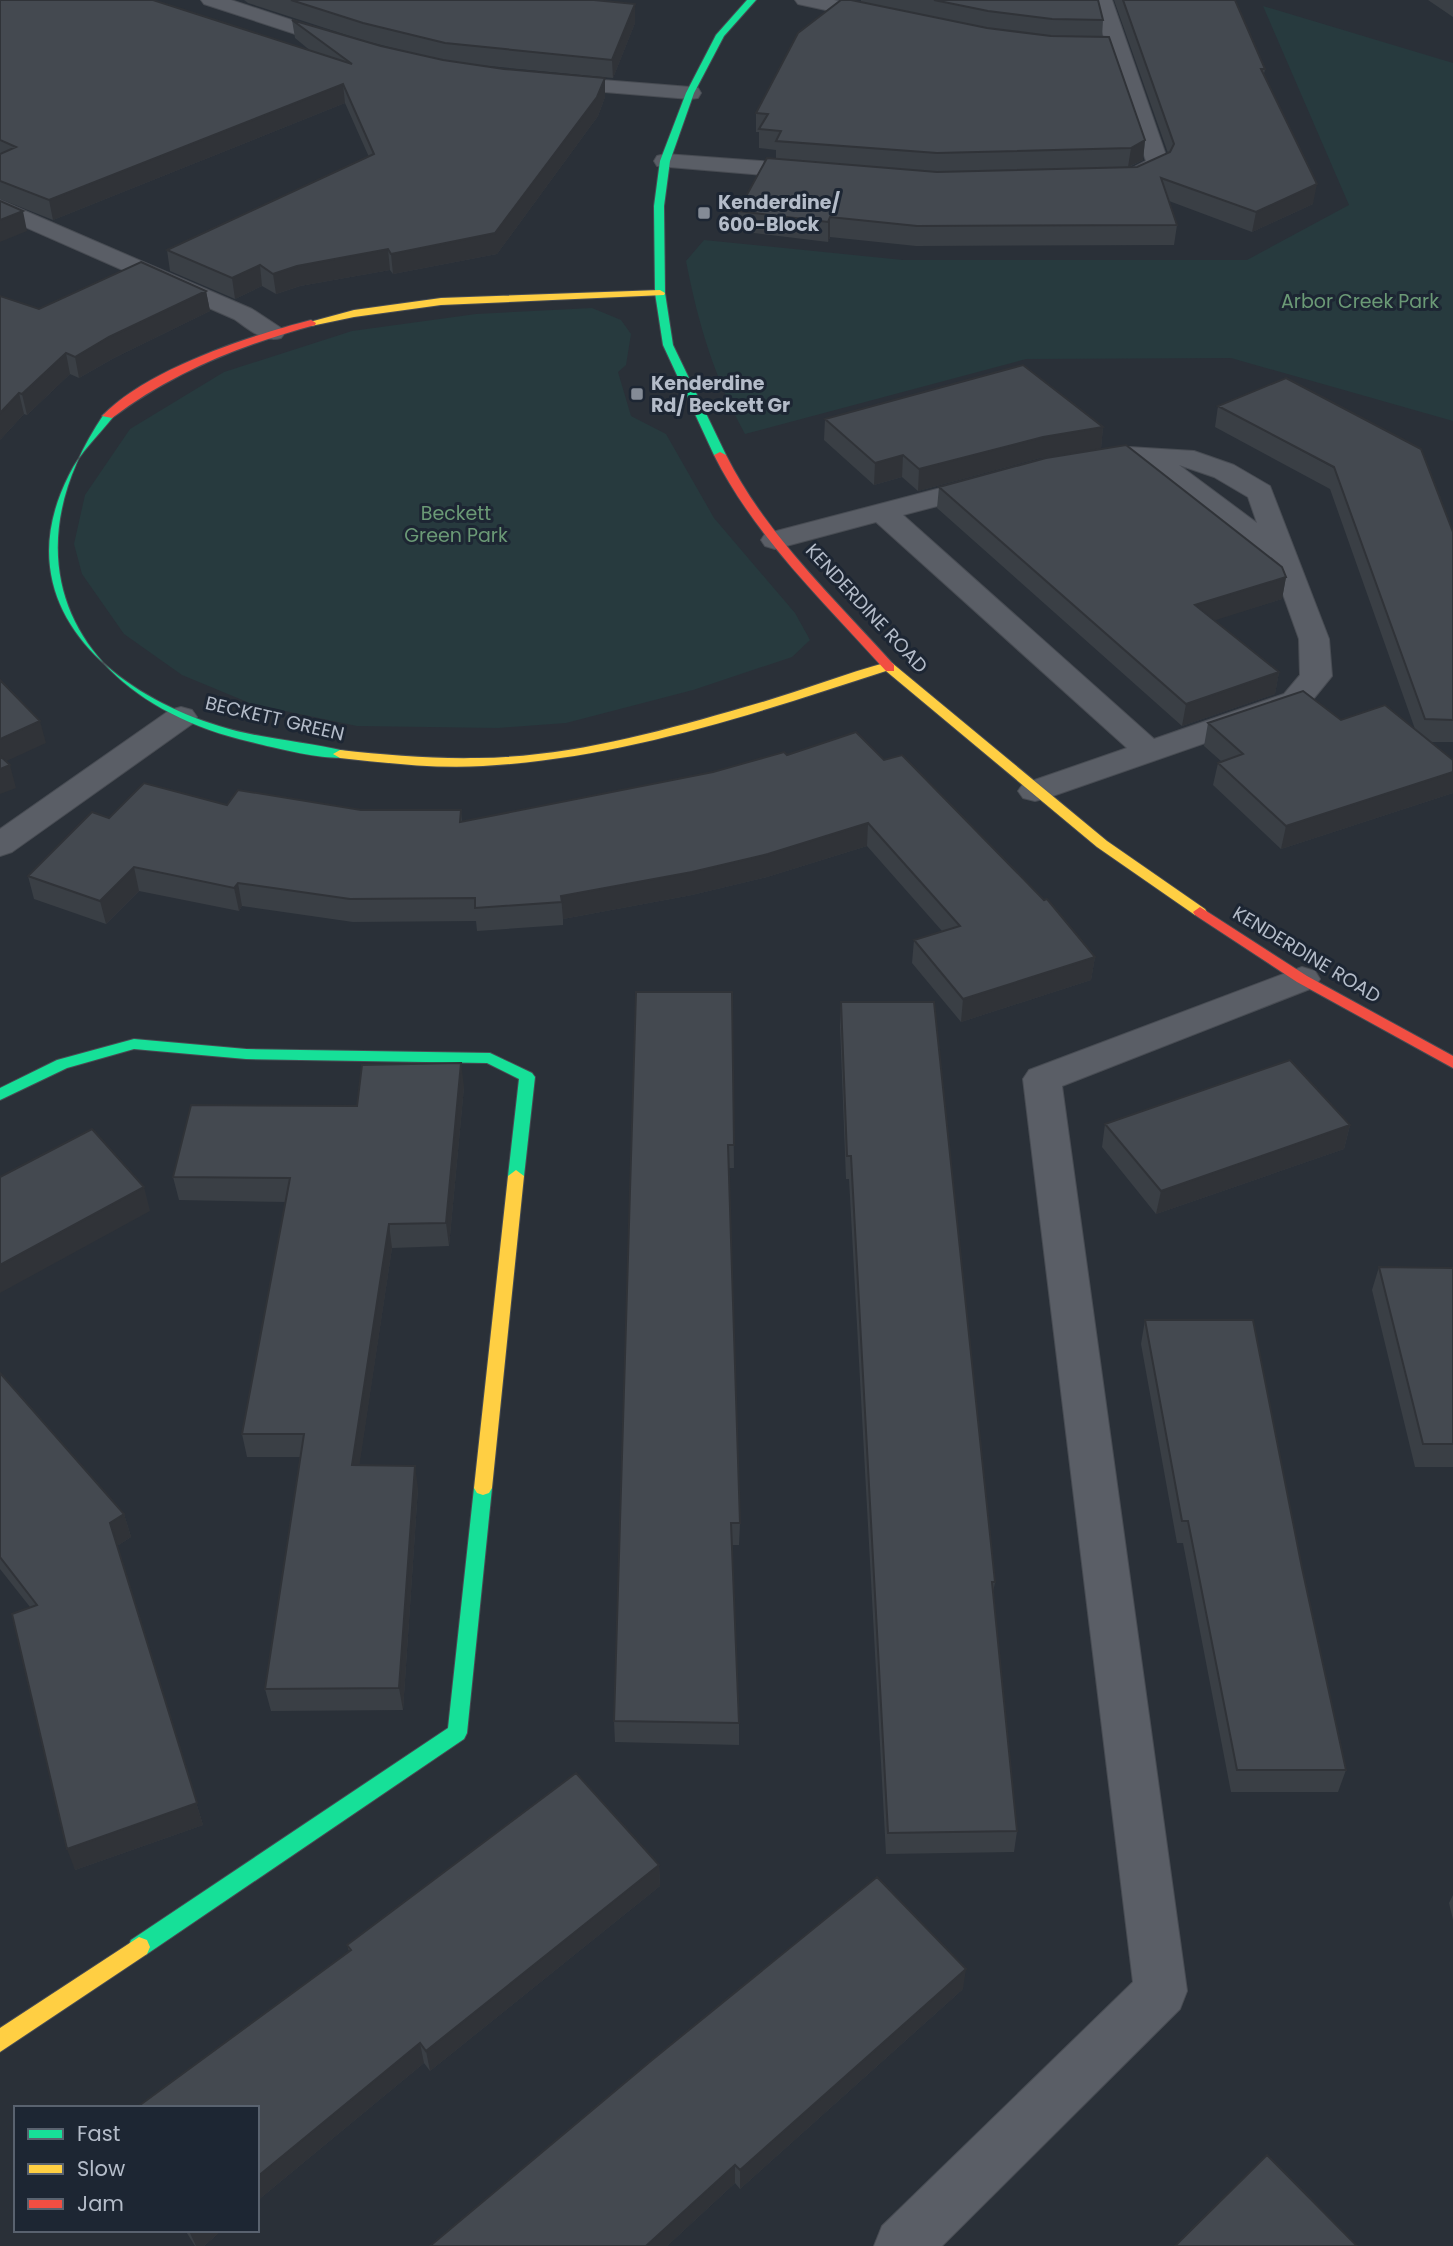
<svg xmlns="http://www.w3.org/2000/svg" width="1453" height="2246" font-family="Poppins,sans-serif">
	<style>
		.green { fill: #273a3e }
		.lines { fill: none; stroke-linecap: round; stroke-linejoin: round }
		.street-casing { stroke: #484c53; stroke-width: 2 }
		.fast-casing { stroke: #484c53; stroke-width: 2 }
		.slow-casing { stroke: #484c53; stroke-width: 2 }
		.jam-casing { stroke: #484c53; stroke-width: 2 }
		.street { fill: #5a5e66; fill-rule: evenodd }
		.fast { fill: #16e098; fill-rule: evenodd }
		.slow { fill: #ffcf43; fill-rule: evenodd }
		.jam { fill: #f24e42; fill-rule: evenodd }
		.wall { fill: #3a3f45 }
		.shaded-wall { fill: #303338 }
		.building { fill: #444950; stroke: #303338; stroke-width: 2 }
		.poi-dot { fill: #848b96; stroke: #1d2633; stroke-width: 2.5 }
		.labels { text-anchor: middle; stroke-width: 6; stroke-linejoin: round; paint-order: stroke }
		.far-poi-label { font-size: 19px; font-weight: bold; fill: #b4bcc9; stroke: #1d2633; text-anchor: start }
		.far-park-label { font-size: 19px; fill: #6b9a76; stroke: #1d2633 }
		.far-street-label { font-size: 19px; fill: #b4bcc9; stroke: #1d2633 }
	</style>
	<rect width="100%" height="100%" fill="#2a3038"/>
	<path class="green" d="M 1263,6 L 1453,63 L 1453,421 L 1231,358 L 1026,359 L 745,434 C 714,377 698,323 686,261 L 704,240 L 903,260 L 1247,260 L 1349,205 Z
		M 592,308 L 621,320 L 631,334 L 626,365 L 618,372 L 631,416 L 666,434 L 714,518 L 795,613 L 810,640 L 792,657 L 693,690 L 566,723 L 498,728 L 357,726 L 252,704 L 182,675 L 124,634 L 82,574 L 74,544 L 85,495 L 130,429 L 224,372 L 352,331 L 476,314 Z"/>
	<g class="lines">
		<g class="street-casing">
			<path id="street" d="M 201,0 L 231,0 L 349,39 L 352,43 L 349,47 L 335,47 L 204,4 Z
				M 795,0 L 834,0 L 893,13 L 896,17 L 893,21 L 886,23 L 798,4 Z
				M 1092,0 L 1112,0 L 1169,164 C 1157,182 1126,188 1106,183 L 1102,178 L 1106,173 L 1129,170 L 1146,161 L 1109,53 L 1062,53 L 1055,51 L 1052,47 L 1055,43 L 1105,41 Z
				M 552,76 L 690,87 L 698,88 L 701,93 L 698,98 L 690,99 L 544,87 L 541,82 L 544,77 Z
				M 665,154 L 813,165 L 821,167 L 824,172 L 821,177 L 813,179 L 657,166 L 654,161 L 657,156 Z
				M 0,200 L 252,309 L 281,328 L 285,333 L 281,338 C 263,343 249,329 234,319 L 0,216 Z
				M 1129,447 L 1194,451 L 1234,465 L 1270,486 L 1329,639 L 1332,676 L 1306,708 L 1047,798 L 1035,801 L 1023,798 L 1018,791 L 1023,784 L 1127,748 L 876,522 L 775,549 L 765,546 L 761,540 L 765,534 L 979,478 L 989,476 L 999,478 L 1003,484 L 999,490 L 903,515 L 1154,739 L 1284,694 L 1300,675 L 1299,639 L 1271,561 L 1141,464 L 1089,470 L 1079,468 L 1075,462 L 1079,456 ZM 1179,465 L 1214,477 L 1248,497 L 1257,523 Z
				M 181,707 L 192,710 L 197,717 L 192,724 L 12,852 L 0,856 L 0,829 L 170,710 Z
				M 1302,967 L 1315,971 L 1320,979 L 1315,987 L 1062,1086 L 1187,1991 L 1180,2009 L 942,2246 L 874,2246 L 882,2226 L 1133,1982 L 1023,1079 L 1029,1070 Z"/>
		</g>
		<g class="fast-casing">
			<path id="fast" d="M 747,0 L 756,0 L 724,36 L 694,93 L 670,161 L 664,206 L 665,293 L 673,345 L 726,455 L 720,458 L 714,455 L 663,345 L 655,293 L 654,206 L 660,161 L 686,93 L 716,35 Z
				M 104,414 L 114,416 C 98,436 80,452 69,475 C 5,601 106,691 219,726 C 260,739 303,741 345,751 L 345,757 C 326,761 271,747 251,742 C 81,703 0,568 104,414 Z
				M 134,1039 L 246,1049 L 490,1053 L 532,1073 L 535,1077 L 524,1176 L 516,1182 L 508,1176 L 519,1079 L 487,1063 L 246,1059 L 134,1049 L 67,1068 L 0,1100 L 0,1088 L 57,1060 Z
				M 483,1481 L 489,1483 L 492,1488 L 467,1733 L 464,1739 L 147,1954 L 139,1957 L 131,1954 L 128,1947 L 131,1940 L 448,1728 L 474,1488 L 477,1483 Z"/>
		</g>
		<g class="slow-casing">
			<path id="slow" d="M 660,290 L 665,293 L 664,295 L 441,305 L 354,317 L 311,326 L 306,323 L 354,310 L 441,298 Z
				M 888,662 L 892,663 L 1107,841 L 1205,909 L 1207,912 L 1205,915 L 1195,915 L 1097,847 L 886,671 C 754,714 622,758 483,766 C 435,769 388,763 340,758 L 333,754 L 340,750 C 386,755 432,759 478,758 C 569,757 659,732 745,707 C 793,694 840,675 888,662 Z
				M 516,1170 L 524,1176 L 492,1488 L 489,1493 L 483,1495 L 477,1493 L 474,1488 L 508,1176 Z
				M 139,1937 L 147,1940 L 150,1947 L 147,1954 L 0,2052 L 0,2028 Z"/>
		</g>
		<g class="jam-casing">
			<path id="jam" d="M 311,320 L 316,323 L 315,325 C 241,345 173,372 112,418 L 102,416 C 147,369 249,336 311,320 Z
				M 720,452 L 726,455 C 766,535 835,599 894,665 L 894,671 L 886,671 C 825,603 755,537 714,455 Z
				M 1200,907 L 1307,976 L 1453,1056 L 1453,1068 L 1297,982 L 1195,915 L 1193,912 Z"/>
		</g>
		<use href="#street" class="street"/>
		<use href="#fast" class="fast"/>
		<use href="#slow" class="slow"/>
		<use href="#jam" class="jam"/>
	</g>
	<path class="wall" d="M 0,0 L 312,52 L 295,38 L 292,20 L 381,46 L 417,54 L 365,41 L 248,3 L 244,0 L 594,0 L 635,23 L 613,78 L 467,64 L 504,69 L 605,78 L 605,97 L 598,116 L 497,254 L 393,274 L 390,270 L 300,286 L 276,294 L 262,286 L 235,299 L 170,271 L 167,250 L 369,157 L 345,103 L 53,220 L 0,199 Z
		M 861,0 L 1097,0 L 1103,20 L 1102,37 L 1145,140 L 1143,160 L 1129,167 L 1137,167 L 1168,153 L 1114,0 L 1235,0 L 1265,69 L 1264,74 L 1313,204 L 1252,232 L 1169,201 L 1177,225 L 1174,245 L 916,246 L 830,237 L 828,242 L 738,231 L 738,211 L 776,159 L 776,150 L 759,148 L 759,132 L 756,132 L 756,113 L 861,2 Z
		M 1428,0 L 1453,0 L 1453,17 Z
		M 206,291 L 210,311 L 114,358 L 79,378 L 70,374 L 27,415 L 24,414 L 0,440 L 39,309 Z
		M 1218,406 L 1453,532 L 1453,742 L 1431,742 L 1453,760 L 1453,793 L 1281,849 L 1213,785 L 1218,763 L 1221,761 L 1204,746 L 1208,723 L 1341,720 L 1415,729 L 1330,489 L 1215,427 Z
		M 825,419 L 1103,427 L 1101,449 L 1040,458 L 918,491 L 902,477 L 874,485 L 824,440 Z
		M 939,487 L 1286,577 L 1282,599 L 1214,620 L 1279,672 L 1275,694 L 1182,726 L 937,508 Z
		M 787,755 L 884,760 L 1095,957 L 1091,980 L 961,1022 L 912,963 L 914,940 L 942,931 L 867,846 L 767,877 L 692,895 L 563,919 L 563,925 L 477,931 L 476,921 L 353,922 L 242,906 L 239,911 L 139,891 L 106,924 L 34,899 L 28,876 L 109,818 L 227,805 L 361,810 L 461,810 L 462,822 L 713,772 Z
		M 732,992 L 734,1168 L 728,1168 L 740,1523 L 739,1545 L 732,1545 L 739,1723 L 739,1745 L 615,1742 L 614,1721 Z
		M 841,1002 L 995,1582 L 993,1593 L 1017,1831 L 1014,1852 L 886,1854 L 849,1179 L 846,1179 L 840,1026 Z
		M 464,1087 L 449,1246 L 392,1248 L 359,1465 L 418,1488 L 403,1710 L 271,1711 L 265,1689 L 300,1457 L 247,1457 L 242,1434 L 286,1202 L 179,1200 L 173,1177 L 357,1106 Z
		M 1105,1124 L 1350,1125 L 1344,1149 L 1156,1214 L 1102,1147 Z
		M 1379,1267 L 1453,1268 L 1453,1467 L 1415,1467 L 1372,1290 Z
		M 1145,1320 L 1302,1568 L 1346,1770 L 1338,1792 L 1231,1792 L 1183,1543 L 1177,1543 L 1141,1344 Z
		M 0,1373 L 124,1514 L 131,1537 L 117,1546 L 203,1825 L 75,1870 L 30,1607 L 0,1569 Z
		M 659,1865 L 660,1886 L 430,2071 L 424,2063 L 257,2201 L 257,2108 L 349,1951 L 347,1945 Z
		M 1453,1895 L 1453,1920 L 1449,1903 Z
		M 963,1989 L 740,2189 L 735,2183 L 667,2246 L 430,2246 Z
		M 185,2230 L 222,2230 L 204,2246 L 195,2246 Z"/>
	<path class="shaded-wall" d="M 635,4 L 635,23 L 613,78 L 612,60 Z
		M 605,78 L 605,97 L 598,116 L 497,254 L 393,274 L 391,254 Z
		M 343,84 L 345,103 L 53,220 L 49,200 Z
		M 1145,140 L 1143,160 L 1128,167 L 1131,148 Z
		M 1317,184 L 1313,204 L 1252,232 L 1256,212 Z
		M 23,211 L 27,231 L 0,242 L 0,220 Z
		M 830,217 L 830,237 L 828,242 L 828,222 Z
		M 388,249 L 390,270 L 300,286 L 276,294 L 273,274 L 297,266 Z
		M 260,265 L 262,286 L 235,299 L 232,278 Z
		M 206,291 L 210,311 L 114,358 L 79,378 L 75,357 L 109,337 Z
		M 66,353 L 70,374 L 27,415 L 22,394 Z
		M 19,393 L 24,414 L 0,440 L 0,413 Z
		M 1103,427 L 1101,449 L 1040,458 L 918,491 L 919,469 L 1043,437 Z
		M 903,455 L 902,477 L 874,485 L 875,463 Z
		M 1286,577 L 1282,599 L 1191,628 L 1195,605 Z
		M 1279,672 L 1275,694 L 1182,726 L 1186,704 Z
		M 40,721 L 46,743 L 0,764 L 0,739 Z
		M 10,765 L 16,788 L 0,794 L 0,769 Z
		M 1453,772 L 1453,793 L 1281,849 L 1286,826 Z
		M 868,823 L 867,846 L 767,877 L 692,895 L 563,919 L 561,896 Z
		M 134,867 L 139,891 L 106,924 L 100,901 Z
		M 238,883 L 242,906 L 239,911 L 234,888 Z
		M 1095,957 L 1091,980 L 961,1022 L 963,999 Z
		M 461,1063 L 464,1087 L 449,1246 L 446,1223 Z
		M 1350,1125 L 1344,1149 L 1156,1214 L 1161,1191 Z
		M 144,1187 L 150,1211 L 0,1293 L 0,1265 Z
		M 389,1224 L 392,1248 L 356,1488 L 352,1465 Z
		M 415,1466 L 418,1488 L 403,1710 L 399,1688 Z
		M 124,1514 L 131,1537 L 117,1546 L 203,1825 L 75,1870 L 67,1849 L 110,1523 Z
		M 659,1865 L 660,1886 L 430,2071 L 426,2051 Z
		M 966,1969 L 963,1989 L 740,2189 L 740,2170 Z
		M 420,2043 L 424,2063 L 257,2201 L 257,2177 Z
		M 735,2165 L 735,2183 L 667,2246 L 646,2246 Z
		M 193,2230 L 222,2230 L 204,2246 L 196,2246 L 190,2233 Z"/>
	<path class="building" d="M 0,0 L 153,0 L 352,64 L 292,20 L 381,46 L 443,60 L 504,69 L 605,78 L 597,97 L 495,233 L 391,254 L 388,249 L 297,266 L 273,274 L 260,265 L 232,278 L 167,250 L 374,154 L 343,84 L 49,200 L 0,181 L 0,154 L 16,147 L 0,140 Z
		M 291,0 L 594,0 L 635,4 L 612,60 L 445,43 L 363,23 Z
		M 841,0 L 851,0 L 987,28 L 1051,36 L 1109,37 L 1145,140 L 1131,148 L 937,153 L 776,141 L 781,131 L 759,129 L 768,114 L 756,113 L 798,33 Z
		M 934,0 L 1098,0 L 1103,20 L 1052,19 L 988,11 Z
		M 1123,0 L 1235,0 L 1265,69 L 1261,69 L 1317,184 L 1256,212 L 1161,178 L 1177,225 L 917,226 L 830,217 L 828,222 L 738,211 L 767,158 L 937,172 L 1137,167 L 1170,152 L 1174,144 Z
		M 0,201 L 23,211 L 0,220 Z
		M 141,262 L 206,291 L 109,337 L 75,357 L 66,353 L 22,394 L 19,393 L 0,413 L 0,296 L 39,309 Z
		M 1023,365 L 1103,427 L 1043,437 L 919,469 L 903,455 L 875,463 L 825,419 Z
		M 1286,378 L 1421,449 L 1453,532 L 1453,720 L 1425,719 L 1334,467 L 1218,406 Z
		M 1126,445 L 1282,567 L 1286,577 L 1195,605 L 1279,672 L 1186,704 L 939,487 L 1046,458 Z
		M 0,680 L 40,721 L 0,739 Z
		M 1303,691 L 1341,720 L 1385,705 L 1453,760 L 1453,772 L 1286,826 L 1218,763 L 1243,754 L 1208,723 Z
		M 856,732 L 884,760 L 902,755 L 1044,900 L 1047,899 L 1095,957 L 963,999 L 914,940 L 960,926 L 868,823 L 768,854 L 692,872 L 561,896 L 562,902 L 475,908 L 475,898 L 350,899 L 238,883 L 234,888 L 134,867 L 100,901 L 28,876 L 92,812 L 109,818 L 144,783 L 227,805 L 238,790 L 361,810 L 461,810 L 460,822 L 713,772 L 784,752 L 787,755 Z
		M 0,756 L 10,765 L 0,769 Z
		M 636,992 L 732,992 L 734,1145 L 728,1145 L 740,1523 L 731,1523 L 739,1723 L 614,1721 Z
		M 841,1002 L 934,1002 L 995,1582 L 992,1582 L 1017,1831 L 888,1833 L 851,1156 L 847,1156 Z
		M 1290,1060 L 1350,1125 L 1161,1191 L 1105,1124 Z
		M 461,1063 L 446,1223 L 389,1224 L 352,1465 L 415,1466 L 399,1688 L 265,1689 L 304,1434 L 242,1434 L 290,1178 L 173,1177 L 191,1105 L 357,1106 L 362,1065 Z
		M 92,1129 L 144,1187 L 0,1265 L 0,1177 Z
		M 1379,1267 L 1453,1268 L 1453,1444 L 1423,1444 Z
		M 1145,1320 L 1253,1320 L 1302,1568 L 1346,1770 L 1237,1770 L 1188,1521 L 1182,1521 Z
		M 0,1373 L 124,1514 L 110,1523 L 197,1803 L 67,1849 L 12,1614 L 37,1605 L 0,1557 Z
		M 576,1773 L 659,1865 L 426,2051 L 420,2043 L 257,2177 L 257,2108 L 136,2108 L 351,1950 L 347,1945 Z
		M 877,1877 L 966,1969 L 740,2170 L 735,2165 L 646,2246 L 430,2246 L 652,2060 Z
		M 1267,2155 L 1357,2246 L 1175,2246 Z"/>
	<g class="poi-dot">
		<rect x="697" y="206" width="14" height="14" rx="3.5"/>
		<rect x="630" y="387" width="14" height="14" rx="3.5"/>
	</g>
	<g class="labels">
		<g class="far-poi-label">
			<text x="718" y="209">Kenderdine/<tspan x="718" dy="22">600-Block</tspan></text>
			<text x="651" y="390">Kenderdine<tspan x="651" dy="22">Rd/ Beckett Gr</tspan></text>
		</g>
		<g class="far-park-label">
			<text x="1360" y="308">Arbor Creek Park</text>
			<text x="456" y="520">Beckett<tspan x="456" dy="22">Green Park</tspan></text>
		</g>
		<g class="far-street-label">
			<text transform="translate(867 608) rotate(47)" y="7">KENDERDINE ROAD</text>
			<text transform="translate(275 718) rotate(13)" y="7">BECKETT GREEN</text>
			<text transform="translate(1307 954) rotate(31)" y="7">KENDERDINE ROAD</text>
		</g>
	</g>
	<rect x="14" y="2106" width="245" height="126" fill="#1d2633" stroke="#59626f" stroke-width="2"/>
	<rect x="28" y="2129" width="35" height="10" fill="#16e098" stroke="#59626f" stroke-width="2"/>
	<text x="77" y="2141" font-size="21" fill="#b4bcc9">Fast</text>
	<rect x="28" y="2164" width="35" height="10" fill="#ffcf43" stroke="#59626f" stroke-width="2"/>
	<text x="77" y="2176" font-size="21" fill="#b4bcc9">Slow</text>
	<rect x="28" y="2199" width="35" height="10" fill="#f24e42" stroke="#59626f" stroke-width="2"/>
	<text x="77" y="2211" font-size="21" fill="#b4bcc9">Jam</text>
</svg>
